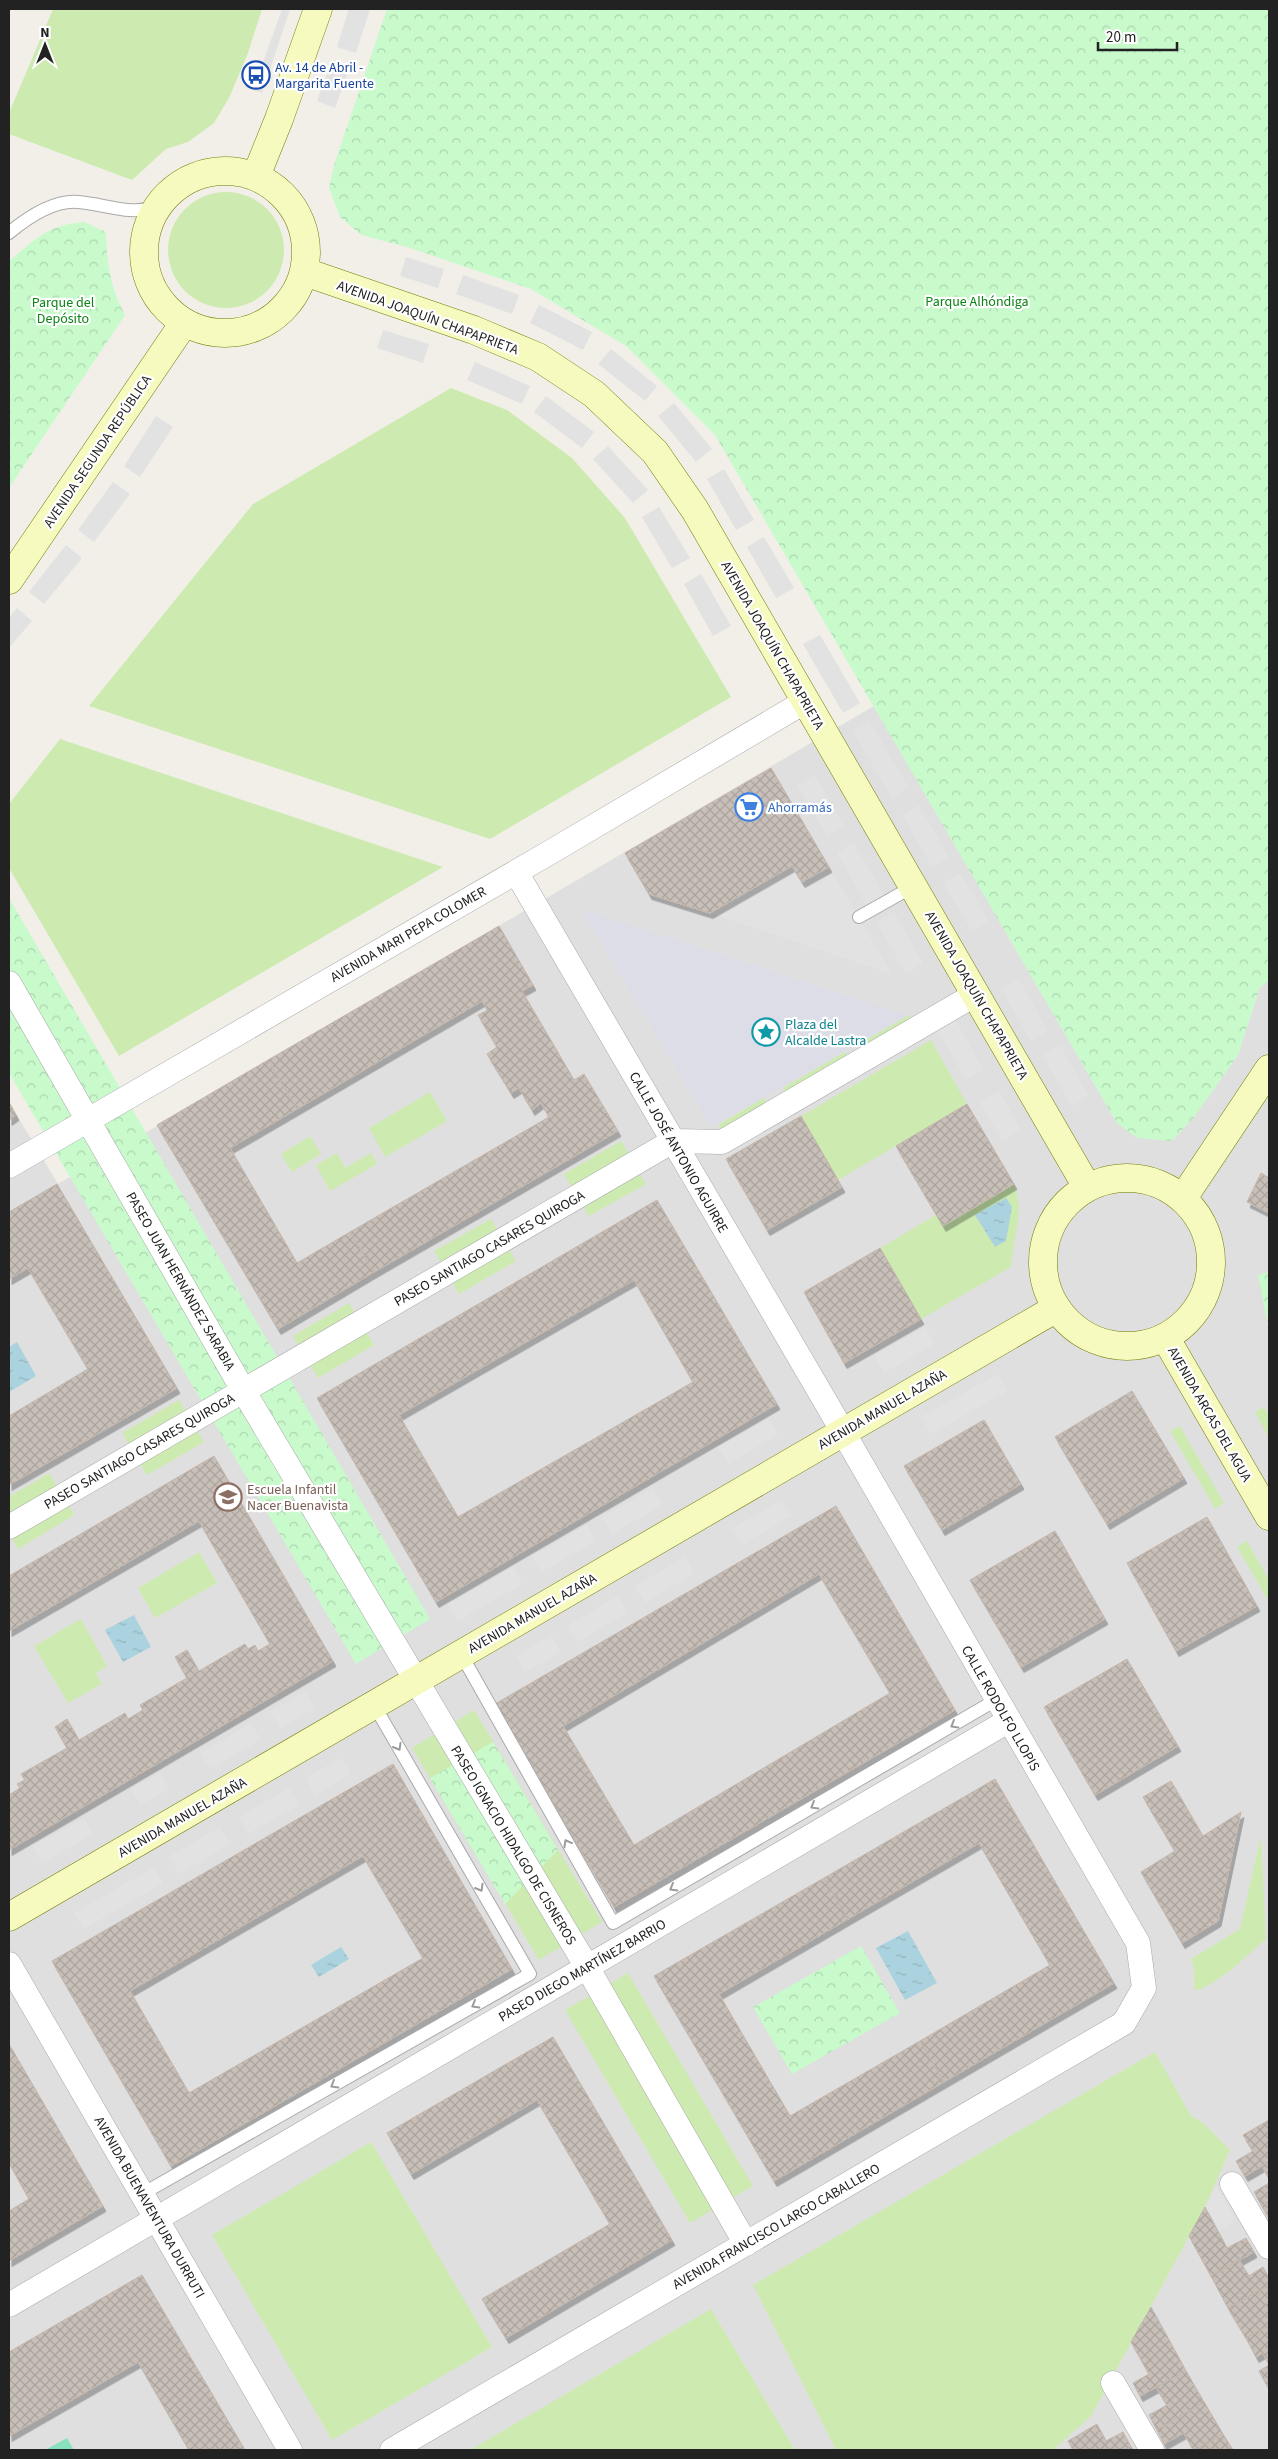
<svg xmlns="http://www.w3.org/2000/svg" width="1278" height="2459" font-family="'Source Sans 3',sans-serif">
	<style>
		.residential { fill: #e0dfdf }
		.grass { fill: #cdebb0 }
		.park { fill: url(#park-crowns) }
		.pitch { fill: #88e0be }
		.parking { fill: #e2e2e2 }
		.plaza { fill: #dddde8 }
		.water { fill: url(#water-ripples) }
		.building { fill: url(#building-cross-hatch); stroke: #c4b6ab; fill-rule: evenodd; filter: url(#shadow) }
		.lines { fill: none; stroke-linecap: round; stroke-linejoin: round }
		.lane-casing { stroke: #a9a9a9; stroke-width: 14 }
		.street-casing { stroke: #a9a9a9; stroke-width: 25 }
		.secondary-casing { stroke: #707d05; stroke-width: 29 }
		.lane { stroke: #fff; stroke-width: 12 }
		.street { stroke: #fff; stroke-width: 24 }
		.secondary { stroke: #f7fabf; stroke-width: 28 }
		.oneway { stroke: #9c9c9c }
		.labels { text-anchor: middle; stroke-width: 4.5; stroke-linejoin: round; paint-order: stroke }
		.transit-label { font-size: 14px; fill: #164399; stroke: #fff; text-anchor: start }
		.park-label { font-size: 14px; fill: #0c8416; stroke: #fff }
		.street-label { font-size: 14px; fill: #222; stroke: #fff }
		.shop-label { font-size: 14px; fill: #366cbe; stroke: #fff; text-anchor: start }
		.culture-label { font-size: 14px; fill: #0d838f; stroke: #fff; text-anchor: start }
		.education-label { font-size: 14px; fill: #785e54; stroke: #fff; text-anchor: start }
	</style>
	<defs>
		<pattern id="park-crowns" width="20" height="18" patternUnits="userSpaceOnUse" patternTransform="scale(1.25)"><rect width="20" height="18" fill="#c8facc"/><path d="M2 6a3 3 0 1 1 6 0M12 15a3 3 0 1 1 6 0" fill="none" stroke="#acd6af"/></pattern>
		<pattern id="water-ripples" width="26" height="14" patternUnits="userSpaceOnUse" patternTransform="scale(1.25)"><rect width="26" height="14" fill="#aad3df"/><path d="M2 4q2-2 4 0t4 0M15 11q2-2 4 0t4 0" fill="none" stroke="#92b5bf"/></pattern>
		<pattern id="building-cross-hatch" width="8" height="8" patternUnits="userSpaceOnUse" patternTransform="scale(1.25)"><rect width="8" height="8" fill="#c7bfb8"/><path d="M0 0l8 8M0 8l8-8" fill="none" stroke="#aba49e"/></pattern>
		<filter id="shadow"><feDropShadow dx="3" dy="5.5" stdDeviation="0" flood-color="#0004"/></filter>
	</defs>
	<rect width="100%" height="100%" fill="#f2efe9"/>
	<path class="residential" d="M 874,706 L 1117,1123 L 1238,1055 L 1260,987 L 1269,981 L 1269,2450 L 9,2450 L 9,1102 L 58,1184 Z"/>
	<path class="grass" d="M 53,9 L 262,9 L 248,53 L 229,98 L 214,123 L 188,142 L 166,149 L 132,180 L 9,134 L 9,113 Z
		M168 250a58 58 0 1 1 116 0a58 58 0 1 1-116 0Z
		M 451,388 L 507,410 L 572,458 L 625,518 L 731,697 L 490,839 L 89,706 L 253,504 Z
		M 60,739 L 443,867 L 119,1056 L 9,868 L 9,804 Z
		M 909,1015 L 916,1028 L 870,1055 L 863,1042 Z
		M 931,1040 L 967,1104 L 838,1180 L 801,1116 Z
		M 845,1052 L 852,1065 L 791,1101 L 783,1088 Z
		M 430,1092 L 447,1121 L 385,1157 L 369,1128 Z
		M 764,1098 L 772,1112 L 726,1138 L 718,1125 Z
		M 310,1136 L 321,1154 L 292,1172 L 281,1154 Z
		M 621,1141 L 646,1184 L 589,1216 L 564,1174 Z
		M 337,1153 L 345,1168 L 371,1153 L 377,1164 L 330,1191 L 316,1165 Z
		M 1014,1184 C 1025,1215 1013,1236 1011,1267 L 921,1319 L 880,1248 L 936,1215 L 943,1225 Z
		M 491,1219 L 516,1261 L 459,1294 L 434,1251 Z
		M 349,1303 L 374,1345 L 318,1378 L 293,1336 Z
		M 179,1400 L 204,1442 L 147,1475 L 122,1433 Z
		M 1264,1407 L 1269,1416 L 1269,1438 L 1255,1412 Z
		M 1180,1426 L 1224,1503 L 1215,1509 L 1170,1431 Z
		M 49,1473 L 74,1515 L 18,1549 L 9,1533 L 9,1497 Z
		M 1247,1541 L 1269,1580 L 1269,1602 L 1237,1547 Z
		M 199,1552 L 217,1583 L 155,1618 L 138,1588 Z
		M 81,1619 L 107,1666 L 96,1673 L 102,1684 L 68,1703 L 34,1646 Z
		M 474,1710 L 602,1922 L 539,1960 L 412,1748 Z
		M 1261,1836 L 1266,1939 C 1252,1951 1211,1991 1194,1990 L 1194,1969 L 1191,1959 L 1240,1929 Z
		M 628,1973 L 753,2186 L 690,2223 L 565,2010 Z
		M 1155,2052 L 1191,2116 L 1202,2122 L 1230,2150 L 1205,2207 L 1091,2416 L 1053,2450 L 836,2450 L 753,2285 Z
		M 371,2142 L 492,2347 L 332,2440 L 212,2235 Z
		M 711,2309 L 795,2450 L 470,2450 Z"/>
	<path class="park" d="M 387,9 L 1269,9 L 1269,981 L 1260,987 L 1238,1055 L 1195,1116 L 1172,1141 L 1137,1138 L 1117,1123 L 715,435 L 626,346 L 531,289 L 407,247 L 361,235 L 340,217 L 329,188 L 335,162 Z
		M 84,222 L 106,232 C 107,264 110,286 125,315 L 9,488 L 9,261 C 36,239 47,225 84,222 Z
		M 9,898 L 430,1619 L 356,1664 L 9,1073 Z
		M 1269,1272 L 1269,1331 L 1258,1275 Z
		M 493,1742 L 558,1850 L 505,1904 L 430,1778 Z
		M 861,1946 L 900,2013 L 792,2074 L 753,2007 Z"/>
	<path class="pitch" d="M 67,2438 L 74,2450 L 45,2450 Z"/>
	<path class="parking" d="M 282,9 L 290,9 L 262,93 L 253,90 Z
		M 349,9 L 370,9 L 356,53 L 337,47 Z
		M 330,65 L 348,72 L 335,108 L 317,101 Z
		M 406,257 L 444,269 L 438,288 L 400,276 Z
		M 463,275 L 519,295 L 512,314 L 456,294 Z
		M 539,305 L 592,332 L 583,350 L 530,323 Z
		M 383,330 L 429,344 L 423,363 L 377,348 Z
		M 611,349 L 657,386 L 645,401 L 598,364 Z
		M 475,362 L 530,386 L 522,404 L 467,380 Z
		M 546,396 L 594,432 L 582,448 L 534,412 Z
		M 674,403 L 712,449 L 696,462 L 658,416 Z
		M 156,416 L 173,427 L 140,477 L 124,466 Z
		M 608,446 L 648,490 L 633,503 L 593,459 Z
		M 724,469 L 754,520 L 736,530 L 707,479 Z
		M 113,482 L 130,494 L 94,542 L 78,530 Z
		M 659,507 L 690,558 L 672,568 L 642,517 Z
		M 764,537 L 794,588 L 776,598 L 747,547 Z
		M 66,545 L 82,558 L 44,604 L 29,592 Z
		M 701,574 L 731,626 L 713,636 L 684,584 Z
		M 17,608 L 32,621 L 9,648 L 9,618 Z
		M 820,635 L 860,703 L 843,713 L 803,644 Z
		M 869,720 L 909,788 L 892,798 L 852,730 Z
		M 815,775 L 844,826 L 827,836 L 797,785 Z
		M 919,805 L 949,857 L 932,867 L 902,815 Z
		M 854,843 L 884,895 L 866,905 L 837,853 Z
		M 792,866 L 802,882 L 829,867 L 892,974 L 710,913 Z
		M 960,873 L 989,921 L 972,931 L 943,883 Z
		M 894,912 L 923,963 L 906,973 L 876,922 Z
		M 1019,979 L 1048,1031 L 1031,1041 L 1001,989 Z
		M 954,1018 L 983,1069 L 966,1079 L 936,1028 Z
		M 1060,1045 L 1089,1096 L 1072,1106 L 1042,1055 Z
		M 999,1091 L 1021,1130 L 1002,1141 L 980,1102 Z
		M 925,1327 L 935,1344 L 884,1373 L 874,1356 Z
		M 998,1374 L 1008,1391 L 931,1434 L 921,1417 Z
		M 769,1418 L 778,1435 L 728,1464 L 718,1447 Z
		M 653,1488 L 662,1505 L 612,1534 L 602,1517 Z
		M 782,1500 L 792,1516 L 742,1545 L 731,1529 Z
		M 587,1525 L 596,1542 L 541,1572 L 532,1556 Z
		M 685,1557 L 695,1573 L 645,1603 L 635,1586 Z
		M 513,1567 L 522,1584 L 458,1621 L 448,1604 Z
		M 618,1596 L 627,1613 L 577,1642 L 567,1626 Z
		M 551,1635 L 561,1652 L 525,1672 L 516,1656 Z
		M 305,1691 L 315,1708 L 280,1729 L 270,1712 Z
		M 251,1723 L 261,1740 L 210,1769 L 201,1753 Z
		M 341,1758 L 351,1774 L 315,1795 L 306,1778 Z
		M 160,1773 L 169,1789 L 140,1805 L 131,1789 Z
		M 289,1788 L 299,1805 L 248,1834 L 239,1817 Z
		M 84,1818 L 93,1834 L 42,1863 L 33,1846 Z
		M 220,1827 L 230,1844 L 180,1874 L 169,1857 Z
		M 154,1867 L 163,1883 L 84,1929 L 74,1913 Z
		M 1216,2186 L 1236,2220 L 1218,2231 L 1205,2207 Z"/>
	<path class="plaza" d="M 581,909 L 885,1008 L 908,1015 L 711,1127 Z"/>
	<path class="water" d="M 1006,1198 L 1012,1207 L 1006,1241 L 995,1247 L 975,1215 Z
		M 17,1342 L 36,1376 L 9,1392 L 9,1347 Z
		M 134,1615 L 151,1647 L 123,1662 L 105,1630 Z
		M 908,1931 L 937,1983 L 905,2000 L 876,1948 Z
		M 341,1947 L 349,1959 L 319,1977 L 311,1965 Z"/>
	<path class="building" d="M 771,768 L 829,867 L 802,882 L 792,866 L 710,913 L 649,894 L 625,853 Z
		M 499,926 L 533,985 L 522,991 L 574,1080 L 584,1074 L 618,1131 L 374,1272 L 350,1232 L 549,1117 L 541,1103 L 532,1110 L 519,1088 L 511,1093 L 487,1054 L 497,1047 L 478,1015 L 488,1010 L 482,1001 L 297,1109 L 268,1060 Z
		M 268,1060 L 297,1109 L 230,1148 L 297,1263 L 350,1232 L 374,1272 L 278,1329 L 157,1125 Z
		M 9,1102 L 16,1115 L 9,1120 Z
		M 967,1104 L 1014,1184 L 943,1226 L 896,1146 Z
		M 801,1116 L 842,1187 L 767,1230 L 726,1159 Z
		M 1261,1173 L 1269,1178 L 1269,1213 L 1247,1202 Z
		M 57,1184 L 177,1388 L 9,1485 L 9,1416 L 88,1369 L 28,1268 L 9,1279 L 9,1212 Z
		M 657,1200 L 777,1404 L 436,1602 L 317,1398 ZM 634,1280 L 693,1382 L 458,1517 L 399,1415 Z
		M 880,1248 L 921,1319 L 844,1363 L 804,1292 Z
		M 1132,1391 L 1184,1478 L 1107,1524 L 1055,1437 Z
		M 984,1420 L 1021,1484 L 942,1530 L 904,1466 Z
		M 214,1456 L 333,1661 L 9,1850 L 9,1795 L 20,1788 L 17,1784 L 25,1780 L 21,1774 L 67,1748 L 55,1727 L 67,1719 L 79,1740 L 125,1713 L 128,1719 L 143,1710 L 140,1705 L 187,1678 L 175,1657 L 187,1650 L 199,1671 L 245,1644 L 248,1649 L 255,1645 L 258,1651 L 270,1644 L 199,1521 L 9,1631 L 9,1576 Z
		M 836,1506 L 955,1710 L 614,1907 L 495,1704 ZM 819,1574 L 890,1693 L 634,1845 L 563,1726 Z
		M 1207,1517 L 1257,1606 L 1176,1651 L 1127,1563 Z
		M 1055,1531 L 1105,1619 L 1021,1667 L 970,1580 Z
		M 1127,1659 L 1178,1746 L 1095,1795 L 1044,1707 Z
		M 393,1764 L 512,1969 L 171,2166 L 52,1961 ZM 363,1856 L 423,1958 L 189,2093 L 130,1991 Z
		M 995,1779 L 1114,1983 L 944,2082 L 920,2041 L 1050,1965 L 979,1843 L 848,1919 L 824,1878 Z
		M 1171,1781 L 1203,1836 L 1241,1812 L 1218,1921 L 1182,1943 L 1141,1872 L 1175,1851 L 1143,1797 Z
		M 824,1878 L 848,1919 L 719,1994 L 790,2116 L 920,2041 L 944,2082 L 774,2181 L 654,1976 Z
		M 553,2037 L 672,2240 L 506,2338 L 482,2299 L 610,2224 L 537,2100 L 411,2174 L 387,2133 Z
		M 9,2044 L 103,2206 L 9,2261 L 9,2211 L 29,2199 L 9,2163 Z
		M 1269,2120 L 1269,2162 L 1245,2176 L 1236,2161 L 1253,2151 L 1243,2135 Z
		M 1269,2162 L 1269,2179 L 1262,2166 Z
		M 1269,2183 L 1269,2202 L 1262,2206 L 1254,2192 Z
		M 1269,2202 L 1269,2219 L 1262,2206 Z
		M 1205,2207 L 1227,2248 L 1246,2238 L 1254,2252 L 1211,2276 L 1189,2236 Z
		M 1239,2260 L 1249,2276 L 1263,2267 L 1269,2278 L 1269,2285 L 1228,2308 L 1211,2276 Z
		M 142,2275 L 245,2450 L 189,2450 L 138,2362 L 9,2436 L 9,2352 Z
		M 1269,2285 L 1269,2302 L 1265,2304 L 1269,2312 L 1269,2325 L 1246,2338 L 1228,2308 Z
		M 1151,2307 L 1186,2371 L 1140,2396 L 1133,2383 L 1149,2374 L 1131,2342 Z
		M 1269,2325 L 1269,2365 L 1263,2353 L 1256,2357 L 1246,2338 Z
		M 1269,2365 L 1269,2389 L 1259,2371 Z
		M 1186,2371 L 1204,2402 L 1157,2430 L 1149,2415 L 1167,2405 L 1156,2387 Z
		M 1204,2402 L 1223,2434 L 1195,2450 L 1193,2450 L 1184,2433 L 1164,2444 L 1157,2430 Z
		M 1097,2424 L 1106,2441 L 1123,2432 L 1131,2447 L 1126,2450 L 1073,2450 L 1068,2441 Z
		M 1223,2434 L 1233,2450 L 1195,2450 Z"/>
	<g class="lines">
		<g class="lane-casing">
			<path id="lane" d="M 9,233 C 27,218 53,200 78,202 C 105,204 130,216 157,207
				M 859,917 L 914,886
				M 461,1654 L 613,1923 L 996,1700
				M 142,2194 L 530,1974 L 374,1705"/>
		</g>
		<g class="street-casing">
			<path id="street" d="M 9,983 L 243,1390 L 587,1967 L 746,2244
				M 9,1166 L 554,850 L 806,701
				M 9,1527 L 673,1141 L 722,1142 L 976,994
				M 9,1964 L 290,2450
				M 1232,2184 L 1269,2247
				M 9,2305 L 1008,1721
				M 1113,2383 L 1152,2450
				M 392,2450 L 1124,2023 L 1144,1988 L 1138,1943 L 828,1406 L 516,872"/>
		</g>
		<g class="secondary-casing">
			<path id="secondary" d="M144 252a81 81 0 1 1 162 0a81 81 0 1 1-162 0Z
				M 256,176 L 279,119 L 318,9
				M 305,272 L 474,330 L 538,357 L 594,394 L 655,452 L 695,510 L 1087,1187
				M 9,580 L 184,323
				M1043 1262a84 84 0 1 1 168 0a84 84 0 1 1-168 0Z
				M 1183,1198 L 1269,1069
				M 1165,1337 L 1269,1516
				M 9,1917 L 1055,1309"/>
		</g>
		<use href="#lane" class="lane"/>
		<use href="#street" class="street"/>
		<use href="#secondary" class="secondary"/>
	</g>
	<defs><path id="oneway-chevron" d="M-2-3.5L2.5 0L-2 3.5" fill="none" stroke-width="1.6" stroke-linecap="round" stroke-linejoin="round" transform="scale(1.25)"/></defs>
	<g class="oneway">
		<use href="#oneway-chevron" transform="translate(954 1725) rotate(150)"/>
		<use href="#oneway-chevron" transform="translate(398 1747) rotate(60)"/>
		<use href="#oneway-chevron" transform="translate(814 1806) rotate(150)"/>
		<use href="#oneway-chevron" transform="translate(567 1843) rotate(-119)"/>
		<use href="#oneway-chevron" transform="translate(480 1888) rotate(60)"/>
		<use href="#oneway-chevron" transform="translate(673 1888) rotate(150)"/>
		<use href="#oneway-chevron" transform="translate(475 2005) rotate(150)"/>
		<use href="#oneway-chevron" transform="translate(334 2085) rotate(150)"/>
	</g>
	<defs>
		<g id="bus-ring" transform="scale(1.4375)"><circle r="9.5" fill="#fff" stroke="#1a4fb4" stroke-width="1.5"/><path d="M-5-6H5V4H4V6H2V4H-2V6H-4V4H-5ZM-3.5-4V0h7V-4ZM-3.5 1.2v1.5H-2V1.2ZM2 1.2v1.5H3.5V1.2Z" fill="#1a4fb4"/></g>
		<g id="supermarket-ring" transform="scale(1.4375)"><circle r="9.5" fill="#fff" stroke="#3f7fe0" stroke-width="1.5"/><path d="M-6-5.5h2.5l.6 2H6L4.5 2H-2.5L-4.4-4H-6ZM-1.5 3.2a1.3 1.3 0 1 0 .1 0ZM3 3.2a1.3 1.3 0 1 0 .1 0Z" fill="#3f7fe0"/></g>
		<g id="sight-ring" transform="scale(1.4375)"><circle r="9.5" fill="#fff" stroke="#0f9aa8" stroke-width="1.5"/><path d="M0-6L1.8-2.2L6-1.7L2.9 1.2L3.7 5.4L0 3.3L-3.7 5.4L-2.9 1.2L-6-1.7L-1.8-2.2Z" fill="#0f9aa8"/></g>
		<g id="school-ring" transform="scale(1.4375)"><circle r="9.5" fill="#fff" stroke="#8d6e63" stroke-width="1.5"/><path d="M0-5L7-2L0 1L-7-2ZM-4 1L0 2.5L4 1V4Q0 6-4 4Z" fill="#8d6e63"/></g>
	</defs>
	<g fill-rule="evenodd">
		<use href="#bus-ring" x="256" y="75"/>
		<use href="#supermarket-ring" x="749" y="807"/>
		<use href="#sight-ring" x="766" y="1032"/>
		<use href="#school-ring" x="228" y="1497"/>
	</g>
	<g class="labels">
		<g class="transit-label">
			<text x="275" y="72">Av. 14 de Abril -<tspan x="275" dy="16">Margarita Fuente</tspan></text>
		</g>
		<g class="park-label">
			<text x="977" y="306">Parque Alhóndiga</text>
			<text x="63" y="307">Parque del<tspan x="63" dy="16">Depósito</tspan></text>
		</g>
		<g class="street-label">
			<text transform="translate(428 317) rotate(20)" y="5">AVENIDA JOAQUÍN CHAPAPRIETA</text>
			<text transform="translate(97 451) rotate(-56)" y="5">AVENIDA SEGUNDA REPÚBLICA</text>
			<text transform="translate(773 645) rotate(60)" y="5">AVENIDA JOAQUÍN CHAPAPRIETA</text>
			<text transform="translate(408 934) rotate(-30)" y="5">AVENIDA MARI PEPA COLOMER</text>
			<text transform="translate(977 995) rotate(60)" y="5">AVENIDA JOAQUÍN CHAPAPRIETA</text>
			<text transform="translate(679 1152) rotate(60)" y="5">CALLE JOSÉ ANTONIO AGUIRRE</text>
			<text transform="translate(489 1248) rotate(-30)" y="5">PASEO SANTIAGO CASARES QUIROGA</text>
			<text transform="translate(181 1281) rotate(60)" y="5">PASEO JUAN HERNÁNDEZ SARABIA</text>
			<text transform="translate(882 1409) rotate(-30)" y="5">AVENIDA MANUEL AZAÑA</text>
			<text transform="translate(1210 1414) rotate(60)" y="5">AVENIDA ARCAS DEL AGUA</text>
			<text transform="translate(139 1451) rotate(-30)" y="5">PASEO SANTIAGO CASARES QUIROGA</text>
			<text transform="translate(532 1613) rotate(-30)" y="5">AVENIDA MANUEL AZAÑA</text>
			<text transform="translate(1001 1708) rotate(60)" y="5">CALLE RODOLFO LLOPIS</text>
			<text transform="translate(182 1817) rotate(-30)" y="5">AVENIDA MANUEL AZAÑA</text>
			<text transform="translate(514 1845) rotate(59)" y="5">PASEO IGNACIO HIDALGO DE CISNEROS</text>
			<text transform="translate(582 1970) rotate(-30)" y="5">PASEO DIEGO MARTÍNEZ BARRIO</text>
			<text transform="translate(150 2207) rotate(60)" y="5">AVENIDA BUENAVENTURA DURRUTI</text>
			<text transform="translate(776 2226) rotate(-30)" y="5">AVENIDA FRANCISCO LARGO CABALLERO</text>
		</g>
		<g class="shop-label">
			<text x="768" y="812">Ahorramás</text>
		</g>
		<g class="culture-label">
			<text x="785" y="1029">Plaza del<tspan x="785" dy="16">Alcalde Lastra</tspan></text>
		</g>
		<g class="education-label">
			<text x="247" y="1494">Escuela Infantil<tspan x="247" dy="16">Nacer Buenavista</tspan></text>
		</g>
	</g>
	<rect width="1278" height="2459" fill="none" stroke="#222222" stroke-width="20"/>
	<g transform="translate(45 45)" stroke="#ffffff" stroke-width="4" paint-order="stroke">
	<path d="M0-4L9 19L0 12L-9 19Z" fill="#222222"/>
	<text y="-8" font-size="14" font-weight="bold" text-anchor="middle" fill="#222222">N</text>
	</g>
	<path d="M1098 42v8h79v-8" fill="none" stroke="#222222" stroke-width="2.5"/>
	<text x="1106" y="42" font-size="15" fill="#222222" stroke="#ffffff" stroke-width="4" paint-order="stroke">20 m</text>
</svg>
